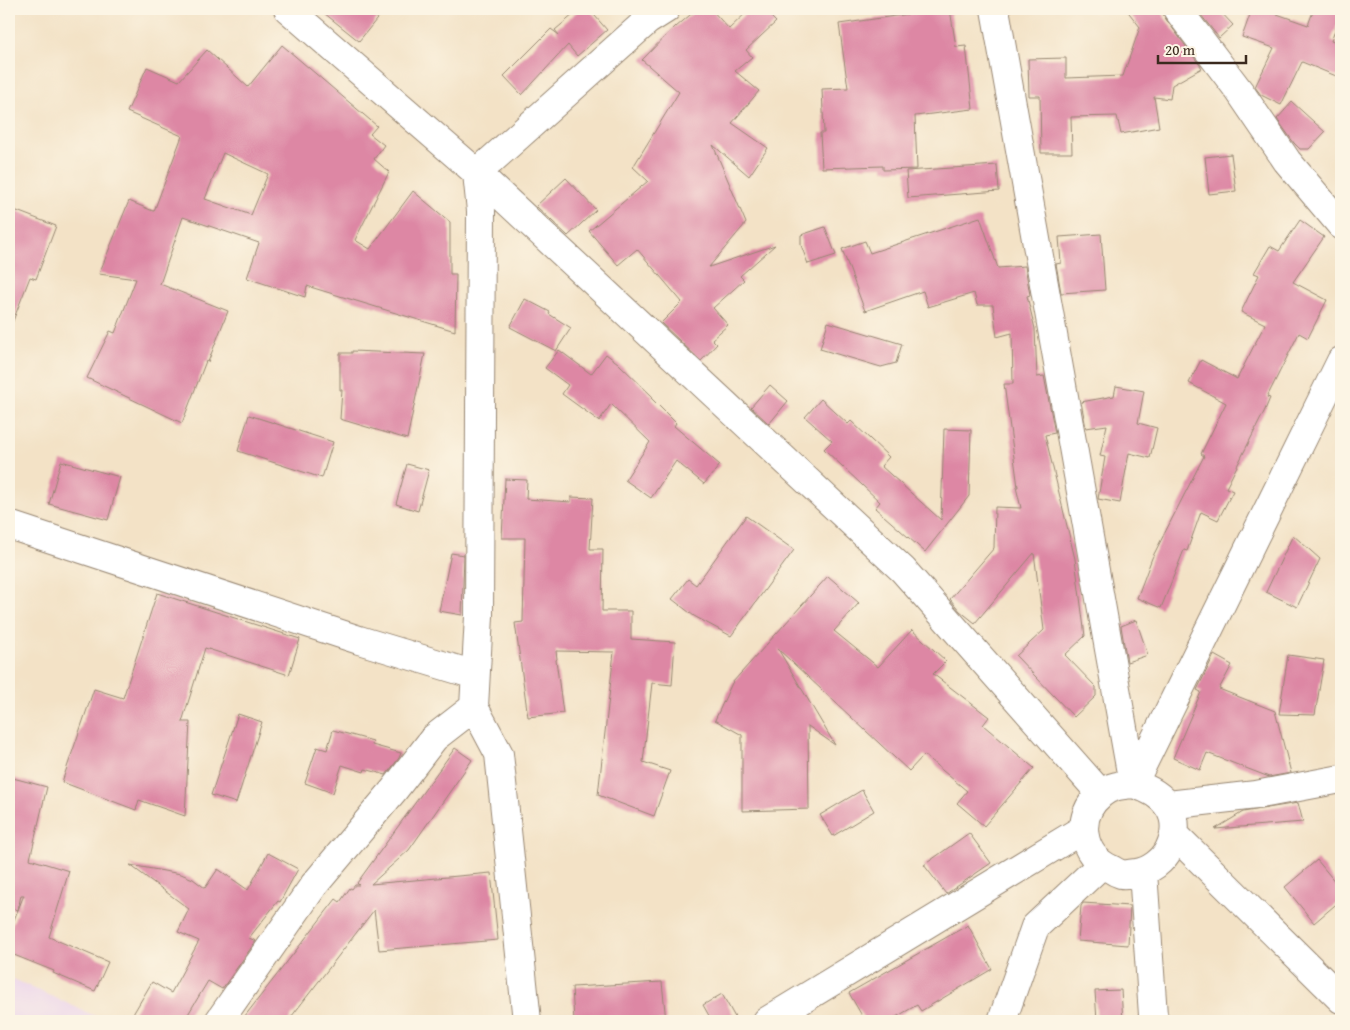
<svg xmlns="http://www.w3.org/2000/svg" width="1350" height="1030" font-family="'Gentium Book Plus',serif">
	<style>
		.built { fill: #ead1ec }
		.building { fill: #dd87a4; fill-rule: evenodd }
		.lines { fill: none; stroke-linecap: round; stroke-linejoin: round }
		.street-casing { stroke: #978672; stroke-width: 30 }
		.street { stroke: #fff; stroke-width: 28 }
	</style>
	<rect width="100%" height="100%" fill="#fcf5e5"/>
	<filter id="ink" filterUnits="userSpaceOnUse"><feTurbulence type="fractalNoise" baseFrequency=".02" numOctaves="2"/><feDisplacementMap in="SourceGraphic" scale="10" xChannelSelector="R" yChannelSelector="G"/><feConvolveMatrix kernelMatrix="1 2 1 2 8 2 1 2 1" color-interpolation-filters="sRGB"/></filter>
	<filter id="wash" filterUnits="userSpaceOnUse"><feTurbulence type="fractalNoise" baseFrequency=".0096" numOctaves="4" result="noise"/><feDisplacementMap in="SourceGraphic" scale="20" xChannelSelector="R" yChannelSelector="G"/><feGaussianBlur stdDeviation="1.12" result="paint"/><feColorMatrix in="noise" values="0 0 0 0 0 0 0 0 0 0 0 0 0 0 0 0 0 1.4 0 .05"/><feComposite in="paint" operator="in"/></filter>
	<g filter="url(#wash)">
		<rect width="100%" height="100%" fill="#f3e2c6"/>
		<path class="built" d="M 9,977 L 106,1021 L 9,1021 Z"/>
		<g id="blocks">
			<path class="building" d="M 319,9 L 385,9 L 359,41 Z
				M 580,9 L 589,9 L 607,30 L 577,56 L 568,45 L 522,95 L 504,76 L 551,29 L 559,35 L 555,30 Z
				M 697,9 L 711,9 L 729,29 L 750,9 L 763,9 L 776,22 L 746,50 L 752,57 L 735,71 L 759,91 L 732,123 L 768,148 L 749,176 L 713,145 L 746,223 L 709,267 L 775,245 L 740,276 L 744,280 L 713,308 L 728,325 L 712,339 L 717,344 L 701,361 L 661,323 L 682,302 L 637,249 L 618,265 L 589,231 L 648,181 L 633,167 L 679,92 L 642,60 L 675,26 L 676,27 Z
				M 916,9 L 950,9 L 956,47 L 966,46 L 973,109 L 915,116 L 917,169 L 883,170 L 883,166 L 822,168 L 820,133 L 824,133 L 822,89 L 848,88 L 839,24 L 916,13 Z
				M 1126,9 L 1162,9 L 1165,18 L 1202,68 L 1172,85 L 1170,99 L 1154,97 L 1159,127 L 1121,134 L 1117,116 L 1071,117 L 1072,153 L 1041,153 L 1040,96 L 1029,96 L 1028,59 L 1066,58 L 1066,78 L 1123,76 L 1140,27 Z
				M 1208,9 L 1218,9 L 1233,25 L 1219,38 L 1201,15 Z
				M 1252,9 L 1263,9 L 1308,25 L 1314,9 L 1341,9 L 1341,16 L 1331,41 L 1341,45 L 1341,78 L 1302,62 L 1281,105 L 1261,95 L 1255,87 L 1274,48 L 1242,37 Z
				M 282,45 L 377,126 L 370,134 L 384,145 L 374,159 L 389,172 L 355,240 L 370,249 L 413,191 L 450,222 L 450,274 L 456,274 L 455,331 L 307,286 L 305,297 L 247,278 L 259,243 L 183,217 L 160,284 L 228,311 L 208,362 L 206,361 L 182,423 L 87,378 L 110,331 L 115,333 L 136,279 L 99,274 L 129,201 L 153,211 L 154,211 L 182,136 L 127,112 L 147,67 L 179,81 L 207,50 L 248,87 ZM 223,153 L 268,174 L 251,215 L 205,199 Z
				M 1292,102 L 1325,132 L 1309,149 L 1300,149 L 1294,143 L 1277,119 Z
				M 1231,154 L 1236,191 L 1209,194 L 1205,157 Z
				M 997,165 L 999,191 L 908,198 L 906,171 Z
				M 566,178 L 596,210 L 568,236 L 536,206 Z
				M 9,208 L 56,226 L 36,279 L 30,277 L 11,326 L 9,326 Z
				M 980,217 L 998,268 L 1025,266 L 1030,295 L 1027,296 L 1035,329 L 1037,377 L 1044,376 L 1055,433 L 1045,435 L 1075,559 L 1085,636 L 1065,655 L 1096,687 L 1096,696 L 1074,717 L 1016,656 L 1044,630 L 1034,553 L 975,623 L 960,611 L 950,599 L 994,548 L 995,507 L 1021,508 L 1016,487 L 1018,487 L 1004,384 L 1013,384 L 1012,333 L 997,337 L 993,305 L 977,305 L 974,293 L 928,307 L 923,291 L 865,311 L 842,249 L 865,241 L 870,253 Z
				M 1300,220 L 1324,237 L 1293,282 L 1327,300 L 1308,338 L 1299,333 L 1267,397 L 1270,398 L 1265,410 L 1226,488 L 1233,491 L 1218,520 L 1201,512 L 1187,551 L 1184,550 L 1161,608 L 1137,598 L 1152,558 L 1204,456 L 1201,454 L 1226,403 L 1189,383 L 1201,360 L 1237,379 L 1265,324 L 1241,312 L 1259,275 L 1254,273 L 1270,246 L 1279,251 Z
				M 825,227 L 836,255 L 808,264 L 801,245 L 801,235 Z
				M 1101,234 L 1105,290 L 1061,293 L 1056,264 L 1061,263 L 1059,237 Z
				M 525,299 L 550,312 L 549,314 L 571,328 L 556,351 L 510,327 Z
				M 828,322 L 902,344 L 896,363 L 881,367 L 820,349 Z
				M 559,350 L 591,374 L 606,354 L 618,363 L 653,397 L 651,398 L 676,423 L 674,426 L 720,465 L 704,484 L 676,461 L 651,498 L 625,480 L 650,442 L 611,404 L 599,421 L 562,394 L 568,385 L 545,368 Z
				M 352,351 L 425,354 L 407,439 L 340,419 L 342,390 L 340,390 L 340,353 L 352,353 Z
				M 770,385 L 788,401 L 769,424 L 751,407 Z
				M 1116,386 L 1144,391 L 1138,423 L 1157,428 L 1150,458 L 1129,453 L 1120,503 L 1098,499 L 1105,457 L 1100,456 L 1107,425 L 1086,428 L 1081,402 L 1114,396 Z
				M 821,399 L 848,424 L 851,421 L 889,457 L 881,466 L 941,520 L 944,429 L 971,430 L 969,496 L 925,552 L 875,508 L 880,502 L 824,449 L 832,441 L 805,417 Z
				M 249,415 L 333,442 L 322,478 L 238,451 Z
				M 61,461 L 120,477 L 108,520 L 49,504 Z
				M 407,464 L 429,470 L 418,511 L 396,504 Z
				M 505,479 L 527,480 L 526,499 L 571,502 L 571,497 L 593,498 L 590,549 L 603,549 L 602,611 L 631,611 L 631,639 L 675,642 L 672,685 L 652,683 L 643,762 L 670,771 L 654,816 L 598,795 L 614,652 L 556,651 L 557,659 L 556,660 L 563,713 L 528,717 L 515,623 L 523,622 L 525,538 L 502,538 Z
				M 746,516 L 794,550 L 731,636 L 694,616 L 672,599 L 688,579 L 696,585 Z
				M 1293,535 L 1320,559 L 1297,607 L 1266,592 Z
				M 451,553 L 464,555 L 462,615 L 439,611 Z
				M 828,576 L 859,603 L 834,631 L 878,667 L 912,630 L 946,661 L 933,674 L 989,717 L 983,725 L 1034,768 L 984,826 L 957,803 L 967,791 L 924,755 L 909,771 L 778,649 L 835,745 L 808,726 L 809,809 L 742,811 L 742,735 L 715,720 L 732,683 Z
				M 157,593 L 300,639 L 289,675 L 205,648 L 182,722 L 190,722 L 185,816 L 139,800 L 136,810 L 62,782 L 94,689 L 123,698 Z
				M 1136,620 L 1148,655 L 1127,662 L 1121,626 Z
				M 1214,655 L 1232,665 L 1219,689 L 1275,711 L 1291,773 L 1269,777 L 1207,753 L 1200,770 L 1173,758 L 1201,692 L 1197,690 Z
				M 1288,655 L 1324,660 L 1315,715 L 1279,714 Z
				M 238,714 L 262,722 L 236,803 L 211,795 Z
				M 333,730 L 373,741 L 372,745 L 401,753 L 399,758 L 386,775 L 365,769 L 364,772 L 342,765 L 333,793 L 305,783 L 317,747 L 327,750 Z
				M 455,748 L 472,760 L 409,850 L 371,884 L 491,873 L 498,940 L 379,950 L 374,910 L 288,1021 L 241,1021 L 336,899 L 340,902 L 350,888 L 352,889 L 355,885 L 359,885 L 357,883 Z
				M 9,777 L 47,787 L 30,859 L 69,871 L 49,937 L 108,962 L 95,991 L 53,973 L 54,971 L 9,953 L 9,932 L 24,895 L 21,895 L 18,910 L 9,908 Z
				M 862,790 L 874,811 L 833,836 L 820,815 Z
				M 1298,803 L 1303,822 L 1215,829 L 1243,812 Z
				M 969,833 L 991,863 L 946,894 L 924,865 Z
				M 268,853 L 298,869 L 280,902 L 278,901 L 249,938 L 256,941 L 222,989 L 208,981 L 184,1021 L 129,1021 L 152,982 L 171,993 L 199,941 L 178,932 L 189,909 L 130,865 L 181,874 L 193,879 L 205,888 L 218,869 L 248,890 Z
				M 1317,860 L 1341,889 L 1341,900 L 1314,923 L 1285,887 Z
				M 1083,903 L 1130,906 L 1128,945 L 1078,941 L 1081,906 Z
				M 968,925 L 992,969 L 921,1011 L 917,1005 L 889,1021 L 865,1021 L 849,993 Z
				M 662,982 L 666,1021 L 574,1021 L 572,987 Z
				M 1121,990 L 1123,1021 L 1097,1021 L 1095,991 Z
				M 722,994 L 737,1021 L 712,1021 L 703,1005 Z"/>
		</g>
	</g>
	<g filter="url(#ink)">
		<use href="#blocks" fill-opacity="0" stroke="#978672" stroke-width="1"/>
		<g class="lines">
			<g class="street-casing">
				<path id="street" d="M 288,9 L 477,173 L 903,570 L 1101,794
					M 995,9 L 1133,784
					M 1177,9 L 1240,92 L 1287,161 L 1341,225
					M 9,525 L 359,640 L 475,675
					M 1133,784 L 1341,361
					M 1133,784 C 1165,793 1185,816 1169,849 C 1163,861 1150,871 1136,873 C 1132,873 1126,875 1121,874 C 1118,873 1114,871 1111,869 C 1081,856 1074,816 1101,794 C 1110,786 1121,785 1133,784 Z
					M 1168,805 L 1256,795 L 1341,779
					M 1174,834 L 1341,999
					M 1143,872 L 1153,1015 L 1155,1021
					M 219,1021 L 314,885 L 394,790 L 434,738 L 474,707
					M 527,1021 L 499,754 L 474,707 L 479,616 L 481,211 L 477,173 L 647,21 L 666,9
					M 767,1021 L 1083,829
					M 1002,1021 L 1035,927 L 1101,865"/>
			</g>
			<use href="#street" class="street"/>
		</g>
	</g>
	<rect width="1350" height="1030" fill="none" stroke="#fcf5e5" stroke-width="30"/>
	<path d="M1158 55v8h88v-8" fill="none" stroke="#3b2a1e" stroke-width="2.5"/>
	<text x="1165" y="55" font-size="15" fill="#3b2a1e" stroke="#fcf5e5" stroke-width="4" paint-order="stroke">20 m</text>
</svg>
